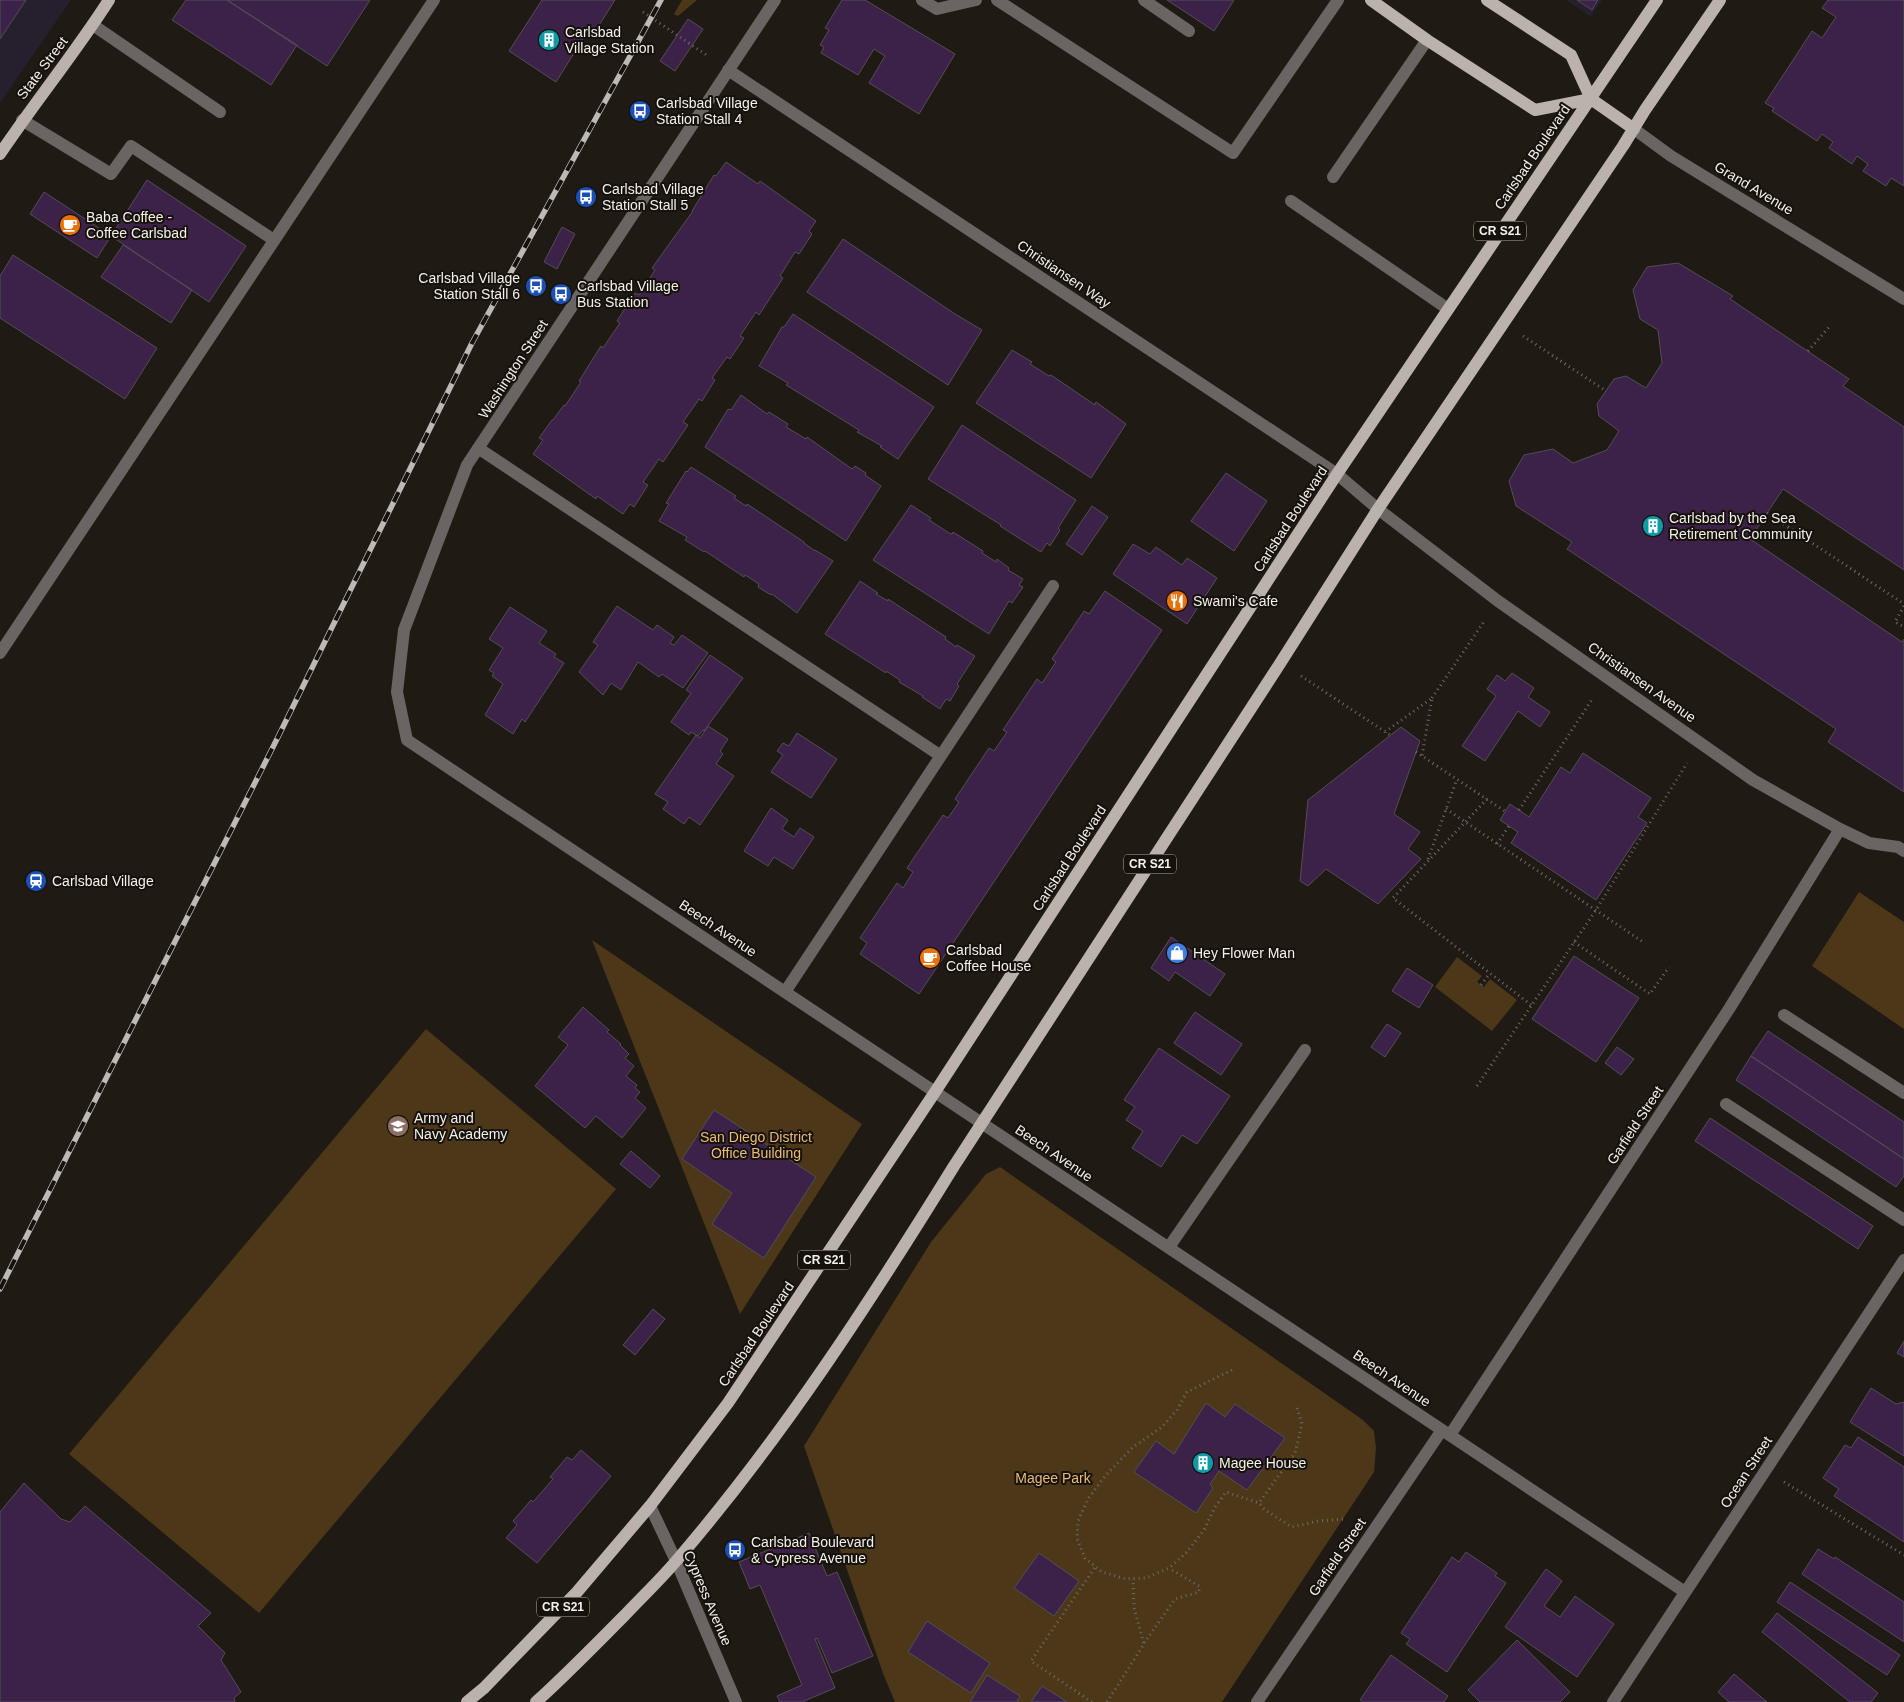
<svg xmlns="http://www.w3.org/2000/svg" width="1904" height="1702" font-family="Helvetica,sans-serif">
	<style>
		.commercial { fill: #251f2e }
		.green { fill: #4c3718 }
		.building { fill: #3c2248; stroke: #534e56 }
		.lines { fill: none; stroke-linecap: round; stroke-linejoin: round }
		.path { stroke: #706b66; stroke-width: 3; stroke-dasharray: 1 4; stroke-linecap: butt }
		.minor { stroke: #6a6563; stroke-width: 12 }
		.major { stroke: #bbb1ad; stroke-width: 12 }
		.rail-casing { stroke: #bdbab5; stroke-width: 5.5 }
		.rail { stroke: #16110b; stroke-width: 4; stroke-dasharray: 11; stroke-linecap: butt }
		.labels { text-anchor: middle; stroke-width: 4; stroke-linejoin: round; paint-order: stroke }
		.shield { fill: #16110b; stroke: #b1aea8; stroke-width: 1 }
		.shield-label { font-size: 12px; font-weight: bold; fill: #f4f1ec }
		.poi-label { font-size: 14px; fill: #f4f1ec; stroke: #16110b; text-anchor: start }
		.street-label { font-size: 14px; fill: #f4f1ec; stroke: #16110b }
		.park-label { font-size: 14px; fill: #ecbb77; stroke: #16110b }
	</style>
	<rect width="100%" height="100%" fill="#1f1a14"/>
	<path class="commercial" d="M 0,0 L 71,0 L 0,103 Z
		M 1566,0 L 1602,0 L 1591,17 Z"/>
	<path class="green" d="M 682,0 L 697,0 L 678,16 L 674,14 Z
		M 1859,892 L 1904,922 L 1904,1029 L 1812,966 Z
		M 592,940 L 862,1124 L 740,1314 Z
		M 1457,957 L 1482,976 L 1477,982 L 1484,987 L 1490,979 L 1517,1000 L 1492,1031 L 1435,987 Z
		M 426,1029 L 616,1189 L 259,1613 L 69,1454 Z
		M 1000,1167 L 1363,1420 L 1374,1431 L 1376,1448 L 1374,1472 L 1222,1702 L 895,1702 L 884,1676 L 804,1446 L 931,1242 L 986,1174 Z"/>
	<path class="building" d="M 0,0 L 26,0 L 0,39 Z
		M 186,0 L 227,0 L 297,45 L 271,85 L 172,20 Z
		M 227,0 L 370,0 L 327,66 Z
		M 542,0 L 615,0 L 596,30 L 591,26 L 556,82 L 509,51 Z
		M 842,0 L 865,0 L 955,54 L 919,114 L 869,83 L 885,56 L 874,49 L 858,75 L 821,53 L 824,47 L 820,45 L 829,30 L 825,28 Z
		M 1167,0 L 1234,0 L 1214,31 Z
		M 1577,0 L 1598,0 L 1592,10 Z
		M 1828,0 L 1904,0 L 1904,186 L 1891,178 L 1886,186 L 1863,171 L 1868,164 L 1857,156 L 1852,164 L 1829,148 L 1833,142 L 1822,134 L 1817,141 L 1772,111 L 1774,108 L 1765,103 L 1812,31 L 1822,38 L 1836,17 L 1822,8 Z
		M 688,19 L 703,29 L 675,71 L 660,61 Z
		M 726,162 L 758,184 L 760,181 L 816,221 L 809,231 L 812,234 L 799,254 L 795,252 L 780,276 L 783,278 L 759,315 L 756,312 L 740,336 L 744,338 L 730,359 L 727,357 L 712,378 L 715,380 L 702,401 L 699,399 L 683,422 L 688,425 L 663,462 L 659,459 L 643,482 L 648,485 L 634,507 L 630,504 L 623,514 L 597,496 L 596,499 L 533,454 L 543,440 L 539,438 L 552,420 L 553,420 L 564,405 L 565,406 L 581,382 L 579,381 L 601,346 L 603,348 L 620,323 L 617,321 L 635,293 L 639,295 L 655,270 L 652,268 L 693,211 L 692,211 L 714,175 L 716,176 Z
		M 147,180 L 246,246 L 209,302 L 111,236 Z
		M 44,192 L 111,236 L 97,258 L 30,214 Z
		M 562,227 L 575,234 L 557,269 L 544,262 Z
		M 843,239 L 955,314 L 982,330 L 948,385 L 807,292 Z
		M 123,245 L 192,290 L 171,323 L 101,277 Z
		M 13,255 L 157,348 L 125,399 L 0,318 L 0,276 Z
		M 1678,263 L 1733,296 L 1730,299 L 1849,379 L 1843,386 L 1904,427 L 1904,570 L 1783,489 L 1750,539 L 1902,642 L 1904,639 L 1904,792 L 1828,742 L 1836,729 L 1567,549 L 1572,542 L 1516,506 L 1509,481 L 1524,455 L 1553,449 L 1573,463 L 1607,450 L 1619,431 L 1599,416 L 1597,404 L 1614,379 L 1626,376 L 1646,388 L 1662,363 L 1658,330 L 1640,319 L 1633,290 L 1647,267 Z
		M 793,314 L 934,407 L 898,459 L 880,447 L 882,446 L 857,432 L 859,430 L 786,385 L 788,383 L 759,366 L 782,327 L 784,327 Z
		M 1012,350 L 1032,362 L 1030,364 L 1049,376 L 1051,375 L 1095,405 L 1096,402 L 1126,424 L 1091,478 L 976,403 Z
		M 741,395 L 767,414 L 769,412 L 788,424 L 786,427 L 806,439 L 807,437 L 852,469 L 855,466 L 866,473 L 865,475 L 881,486 L 846,541 L 705,447 L 728,409 L 731,410 Z
		M 962,425 L 1076,500 L 1058,528 L 1060,530 L 1050,546 L 1047,543 L 1041,552 L 1000,526 L 1001,525 L 928,479 Z
		M 691,467 L 736,496 L 734,498 L 746,506 L 747,504 L 804,542 L 804,543 L 815,551 L 815,550 L 833,561 L 797,613 L 772,594 L 771,595 L 758,587 L 759,584 L 745,575 L 744,577 L 705,551 L 704,552 L 685,540 L 687,537 L 659,521 L 669,504 L 666,503 L 686,471 L 687,472 Z
		M 1226,473 L 1267,501 L 1234,551 L 1191,521 Z
		M 911,505 L 931,518 L 929,520 L 949,533 L 952,534 L 953,532 L 983,551 L 982,553 L 996,562 L 997,559 L 1009,568 L 1008,570 L 1023,579 L 1019,585 L 1023,587 L 1012,603 L 1009,601 L 989,634 L 873,560 Z
		M 1092,506 L 1108,517 L 1082,555 L 1066,544 Z
		M 1133,544 L 1150,554 L 1156,547 L 1182,565 L 1187,558 L 1217,578 L 1187,624 L 1113,574 Z
		M 860,581 L 878,593 L 876,594 L 888,601 L 888,599 L 946,637 L 945,639 L 956,647 L 957,645 L 975,656 L 957,684 L 959,686 L 950,701 L 946,699 L 940,709 L 922,697 L 923,696 L 899,682 L 900,680 L 886,671 L 886,673 L 825,634 Z
		M 1105,591 L 1162,630 L 919,994 L 860,954 L 867,943 L 860,938 L 897,883 L 903,888 L 913,872 L 907,868 L 943,815 L 948,818 L 959,802 L 955,799 L 989,748 L 994,751 L 1007,732 L 1003,730 L 1037,679 L 1042,683 L 1056,662 L 1052,659 L 1084,611 L 1089,614 Z
		M 617,606 L 653,630 L 657,625 L 674,637 L 670,643 L 674,645 L 682,635 L 708,653 L 683,688 L 662,674 L 659,677 L 638,662 L 621,690 L 611,683 L 603,695 L 579,672 L 598,645 L 593,642 Z
		M 510,607 L 547,631 L 539,643 L 556,654 L 554,657 L 564,663 L 525,722 L 522,719 L 513,734 L 485,715 L 503,684 L 492,676 L 494,673 L 489,670 L 503,648 L 489,639 Z
		M 710,655 L 743,678 L 704,731 L 703,730 L 698,736 L 691,732 L 689,735 L 671,722 L 691,693 L 686,690 Z
		M 1512,673 L 1534,688 L 1528,697 L 1550,712 L 1540,727 L 1518,711 L 1485,761 L 1462,746 L 1496,696 L 1487,689 L 1497,675 L 1505,681 Z
		M 708,726 L 728,739 L 720,751 L 723,754 L 716,764 L 734,776 L 700,825 L 689,817 L 684,824 L 663,809 L 668,802 L 655,794 L 696,735 L 700,738 Z
		M 1401,727 L 1420,741 L 1394,814 L 1420,832 L 1408,849 L 1421,859 L 1378,904 L 1326,869 L 1308,886 L 1300,881 L 1308,800 Z
		M 797,733 L 837,759 L 811,798 L 771,772 L 783,755 L 777,751 L 783,743 L 789,746 Z
		M 1583,753 L 1651,798 L 1638,817 L 1647,823 L 1596,900 L 1511,843 L 1518,832 L 1500,820 L 1510,804 L 1529,817 L 1561,767 L 1570,773 Z
		M 771,808 L 788,820 L 782,829 L 794,837 L 800,828 L 814,837 L 793,869 L 774,857 L 768,866 L 744,851 Z
		M 1171,937 L 1225,974 L 1210,996 L 1175,972 L 1169,981 L 1151,968 Z
		M 1574,956 L 1639,998 L 1596,1062 L 1532,1019 Z
		M 1407,968 L 1433,985 L 1419,1008 L 1392,991 Z
		M 583,1007 L 609,1030 L 607,1032 L 621,1044 L 620,1045 L 629,1054 L 625,1058 L 634,1066 L 626,1076 L 637,1085 L 635,1088 L 640,1092 L 635,1098 L 646,1108 L 622,1138 L 596,1116 L 585,1128 L 535,1086 L 568,1045 L 558,1037 Z
		M 1195,1012 L 1242,1044 L 1221,1075 L 1174,1043 Z
		M 1387,1024 L 1401,1033 L 1385,1057 L 1371,1047 Z
		M 1768,1031 L 1904,1122 L 1904,1159 L 1751,1056 Z
		M 1617,1047 L 1634,1059 L 1621,1075 L 1605,1063 Z
		M 1159,1048 L 1230,1096 L 1197,1144 L 1182,1135 L 1161,1167 L 1132,1148 L 1143,1131 L 1126,1120 L 1135,1107 L 1124,1100 Z
		M 1751,1056 L 1904,1159 L 1904,1176 L 1896,1187 L 1736,1080 Z
		M 714,1110 L 816,1177 L 764,1258 L 712,1224 L 732,1193 L 682,1159 Z
		M 1710,1118 L 1873,1226 L 1858,1249 L 1695,1141 Z
		M 631,1151 L 660,1176 L 650,1188 L 620,1164 Z
		M 653,1309 L 665,1319 L 635,1355 L 623,1345 Z
		M 1904,1341 L 1904,1357 L 1897,1353 Z
		M 1871,1388 L 1896,1404 L 1904,1402 L 1904,1456 L 1850,1422 Z
		M 1206,1403 L 1225,1417 L 1235,1404 L 1285,1438 L 1247,1490 L 1219,1471 L 1210,1484 L 1213,1488 L 1196,1513 L 1134,1472 L 1156,1441 L 1174,1454 Z
		M 1858,1437 L 1904,1467 L 1904,1542 L 1834,1496 L 1839,1489 L 1823,1478 L 1845,1445 L 1851,1448 Z
		M 581,1450 L 611,1476 L 537,1563 L 506,1538 L 517,1525 L 513,1521 L 531,1500 L 533,1502 L 553,1479 L 550,1477 L 567,1457 L 572,1460 Z
		M 24,1483 L 61,1519 L 70,1522 L 85,1506 L 211,1613 L 198,1626 L 225,1653 L 221,1660 L 241,1692 L 234,1698 L 235,1702 L 0,1702 L 0,1512 Z
		M 809,1533 L 827,1576 L 837,1572 L 873,1656 L 832,1673 L 817,1638 L 815,1639 L 835,1688 L 802,1702 L 780,1702 L 777,1696 L 802,1685 L 760,1585 L 750,1589 L 739,1562 Z
		M 1818,1549 L 1834,1559 L 1835,1557 L 1904,1602 L 1904,1642 L 1802,1574 Z
		M 1466,1552 L 1497,1573 L 1495,1576 L 1506,1583 L 1447,1672 L 1406,1644 L 1410,1639 L 1401,1633 L 1452,1557 L 1459,1562 Z
		M 1039,1553 L 1079,1581 L 1054,1616 L 1014,1588 Z
		M 1546,1569 L 1562,1581 L 1544,1606 L 1560,1617 L 1575,1596 L 1614,1624 L 1577,1677 L 1505,1627 Z
		M 1790,1582 L 1900,1655 L 1887,1675 L 1777,1602 Z
		M 1777,1613 L 1878,1693 L 1871,1702 L 1850,1702 L 1762,1632 Z
		M 927,1621 L 990,1663 L 971,1693 L 908,1652 Z
		M 1517,1640 L 1570,1692 L 1560,1702 L 1480,1702 L 1468,1690 Z
		M 1391,1655 L 1448,1696 L 1444,1702 L 1363,1702 L 1360,1700 Z
		M 1734,1674 L 1767,1702 L 1729,1702 L 1718,1692 Z
		M 987,1675 L 1020,1696 L 1017,1702 L 970,1702 Z
		M 1042,1686 L 1067,1702 L 1031,1702 Z"/>
	<g class="lines">
		<path class="path" d="M 643,12 L 708,56
			M 1523,336 L 1606,391
			M 1808,351 L 1830,326
			M 1767,513 L 1904,604
			M 1904,606 L 1895,622 L 1904,627
			M 1301,676 L 1390,735
			M 1432,698 L 1485,620
			M 1385,732 L 1432,698 L 1422,756
			M 1416,752 L 1506,812
			M 1487,799 L 1393,898 L 1531,1005
			M 1446,809 L 1643,942
			M 1519,810 L 1593,698
			M 1497,844 L 1509,826
			M 1428,859 L 1457,779
			M 1574,942 L 1650,994 L 1669,967
			M 1481,985 L 1490,973
			M 1477,1086 L 1596,910 L 1687,763
			M 1232,1370 L 1187,1392 L 1177,1410 L 1162,1427 L 1133,1447 L 1106,1475 L 1088,1499 L 1078,1521 L 1077,1539 L 1085,1558 L 1102,1572 L 1126,1579 L 1146,1578 L 1169,1568 L 1186,1553 L 1204,1530 L 1215,1507 L 1226,1492 L 1259,1503
			M 1297,1408 L 1302,1424 L 1295,1453 L 1259,1503 L 1265,1510 L 1292,1527 L 1318,1521 L 1343,1519
			M 1784,1482 L 1904,1555
			M 1144,1643 L 1175,1599 L 1199,1592 L 1199,1586 L 1169,1568
			M 1092,1702 L 1031,1661 L 1096,1566
			M 1107,1702 L 1144,1644 L 1134,1608 L 1133,1579"/>
		<path class="minor" d="M 775,0 L 467,465 L 404,630 L 397,692 L 407,740 L 1685,1592
			M 922,0 L 937,9 L 976,0
			M 997,0 L 1233,153 L 1338,0
			M 1144,0 L 1189,31
			M 93,25 L 220,112
			M 728,70 L 1337,474 L 1378,509 L 1498,601 L 1753,780 L 1840,829 L 1869,843 L 1898,847 L 1904,851
			M 22,120 L 111,174 L 131,146 L 274,240
			M 1634,129 L 1671,156 L 1904,299
			M 1333,177 L 1427,40
			M 1291,201 L 1448,309
			M 478,448 L 941,756
			M 0,653 L 434,0
			M 785,992 L 1053,586
			M 1784,1015 L 1904,1093
			M 1726,1104 L 1904,1220
			M 1169,1247 L 1305,1050
			M 1450,1435 L 1729,1009 L 1840,829
			M 650,1506 L 676,1561 L 736,1702
			M 1257,1702 L 1442,1430
			M 1613,1702 L 1904,1260"/>
		<path class="major" d="M 1371,0 L 1427,40 L 1535,110 L 1591,99
			M 1487,0 L 1571,55 L 1591,99 L 1634,129
			M 0,154 C 35,102 75,53 109,0
			M 467,1702 L 484,1688 L 577,1592 L 650,1506 L 728,1403 L 935,1092 L 1337,474 L 1657,0
			M 536,1702 C 567,1674 596,1644 625,1615 C 642,1597 661,1579 677,1560 C 782,1438 870,1302 954,1166 L 1281,662 L 1378,509 L 1623,146 L 1645,110 L 1720,0"/>
		<g class="rail-casing">
			<path id="rail" d="M 0,1289 L 278,737 L 472,343 L 661,0"/>
		</g>
		<use href="#rail" class="rail"/>
	</g>
	<defs>
		<g id="building-disc" transform="scale(1.125)"><circle r="9.5" fill="#0f9aa8" stroke="#16110b"/><path d="M-4-6H4V6H1V3H-1V6H-4ZM-2.5-4.3h1.7v1.8h-1.7ZM.8-4.3h1.7v1.8H.8ZM-2.5-1h1.7V.8h-1.7ZM.8-1h1.7V.8H.8Z" fill="#fff"/></g>
		<g id="bus-disc" transform="scale(1.125)"><circle r="9.5" fill="#1a4fb4" stroke="#16110b"/><path d="M-5-6H5V4H4V6H2V4H-2V6H-4V4H-5ZM-3.5-4V0h7V-4ZM-3.5 1.2v1.5H-2V1.2ZM2 1.2v1.5H3.5V1.2Z" fill="#fff"/></g>
		<g id="cafe-disc" transform="scale(1.125)"><circle r="9.5" fill="#e8710a" stroke="#16110b"/><path d="M-5.5-4.5H6V0H3Q3 3.5 0 3.5H-2.5Q-5.5 3.5-5.5 0ZM3-3.2v2h1.7v-2ZM-6 4.5H4V6H-6Z" fill="#fff"/></g>
		<g id="restaurant-disc" transform="scale(1.125)"><circle r="9.5" fill="#e8710a" stroke="#16110b"/><path d="M-5-6h1v4h1v-4h1v4h1v-4h1v5L-1.5 .5V6h-2V.5L-5-1ZM5-6V6H3V1.5H1.5Q1.5-4 5-6Z" fill="#fff"/></g>
		<g id="station-disc" transform="scale(1.125)"><circle r="9.5" fill="#1a4fb4" stroke="#16110b"/><path d="M-3-6H3Q5-6 5-4V2Q5 4 3 4L4.5 6H3L1.5 4h-3L-3 6H-4.5L-3 4Q-5 4-5 2V-4Q-5-6-3-6ZM-3.5-4v3h7v-3ZM-3.5 1v1.5H-2V1ZM2 1v1.5H3.5V1Z" fill="#fff"/></g>
		<g id="shop-disc" transform="scale(1.125)"><circle r="9.5" fill="#3f7fe0" stroke="#16110b"/><path d="M-5-2.5h2.3a2.7 3.5 0 0 1 5.4 0H5L5.5 6h-11ZM-1.5-2.5h3a1.5 2.3 0 0 0-3 0Z" fill="#fff"/></g>
		<g id="school-disc" transform="scale(1.125)"><circle r="9.5" fill="#8d6e63" stroke="#16110b"/><path d="M0-5L7-2L0 1L-7-2ZM-4 1L0 2.5L4 1V4Q0 6-4 4Z" fill="#fff"/></g>
	</defs>
	<g fill-rule="evenodd">
		<use href="#building-disc" x="549" y="40"/>
		<use href="#bus-disc" x="640" y="111"/>
		<use href="#bus-disc" x="586" y="197"/>
		<use href="#cafe-disc" x="70" y="225"/>
		<use href="#bus-disc" x="536" y="286"/>
		<use href="#bus-disc" x="561" y="294"/>
		<use href="#building-disc" x="1653" y="526"/>
		<use href="#restaurant-disc" x="1177" y="601"/>
		<use href="#station-disc" x="36" y="881"/>
		<use href="#shop-disc" x="1177" y="953"/>
		<use href="#cafe-disc" x="930" y="958"/>
		<use href="#school-disc" x="398" y="1126"/>
		<use href="#building-disc" x="1203" y="1463"/>
		<use href="#bus-disc" x="735" y="1550"/>
	</g>
	<g class="labels">
		<g class="shield">
			<rect x="1474" y="221.5" width="52" height="19" rx="4"/>
			<rect x="1124" y="854.5" width="52" height="19" rx="4"/>
			<rect x="798" y="1250.5" width="52" height="19" rx="4"/>
			<rect x="537" y="1597.5" width="52" height="19" rx="4"/>
		</g>
		<g class="shield-label">
			<text x="1500" y="235">CR S21</text>
			<text x="1150" y="868">CR S21</text>
			<text x="824" y="1264">CR S21</text>
			<text x="563" y="1611">CR S21</text>
		</g>
		<g class="poi-label">
			<text x="565" y="37">Carlsbad<tspan x="565" dy="16">Village Station</tspan></text>
			<text x="656" y="108">Carlsbad Village<tspan x="656" dy="16">Station Stall 4</tspan></text>
			<text x="602" y="194">Carlsbad Village<tspan x="602" dy="16">Station Stall 5</tspan></text>
			<text x="86" y="222">Baba Coffee -<tspan x="86" dy="16">Coffee Carlsbad</tspan></text>
			<text x="520" y="283" text-anchor="end">Carlsbad Village<tspan x="520" dy="16">Station Stall 6</tspan></text>
			<text x="577" y="291">Carlsbad Village<tspan x="577" dy="16">Bus Station</tspan></text>
			<text x="1669" y="523">Carlsbad by the Sea<tspan x="1669" dy="16">Retirement Community</tspan></text>
			<text x="1193" y="606">Swami's Cafe</text>
			<text x="52" y="886">Carlsbad Village</text>
			<text x="946" y="955">Carlsbad<tspan x="946" dy="16">Coffee House</tspan></text>
			<text x="1193" y="958">Hey Flower Man</text>
			<text x="414" y="1123">Army and<tspan x="414" dy="16">Navy Academy</tspan></text>
			<text x="1219" y="1468">Magee House</text>
			<text x="751" y="1547">Carlsbad Boulevard<tspan x="751" dy="16">&amp; Cypress Avenue</tspan></text>
		</g>
		<g class="street-label">
			<text transform="translate(42 68) rotate(-53)" y="5">State Street</text>
			<text transform="translate(1532 157) rotate(-56)" y="5">Carlsbad Boulevard</text>
			<text transform="translate(1754 188) rotate(31)" y="5">Grand Avenue</text>
			<text transform="translate(1064 274) rotate(34)" y="5">Christiansen Way</text>
			<text transform="translate(513 369) rotate(-57)" y="5">Washington Street</text>
			<text transform="translate(1290 519) rotate(-57)" y="5">Carlsbad Boulevard</text>
			<text transform="translate(1642 682) rotate(35)" y="5">Christiansen Avenue</text>
			<text transform="translate(1069 858) rotate(-57)" y="5">Carlsbad Boulevard</text>
			<text transform="translate(718 928) rotate(34)" y="5">Beech Avenue</text>
			<text transform="translate(1635 1125) rotate(-57)" y="5">Garfield Street</text>
			<text transform="translate(1054 1153) rotate(34)" y="5">Beech Avenue</text>
			<text transform="translate(756 1334) rotate(-56)" y="5">Carlsbad Boulevard</text>
			<text transform="translate(1392 1378) rotate(34)" y="5">Beech Avenue</text>
			<text transform="translate(1746 1472) rotate(-57)" y="5">Ocean Street</text>
			<text transform="translate(1337 1557) rotate(-56)" y="5">Garfield Street</text>
			<text transform="translate(708 1598) rotate(67)" y="5">Cypress Avenue</text>
		</g>
		<g class="park-label">
			<text x="756" y="1142">San Diego District<tspan x="756" dy="16">Office Building</tspan></text>
			<text x="1053" y="1483">Magee Park</text>
		</g>
	</g>
</svg>
